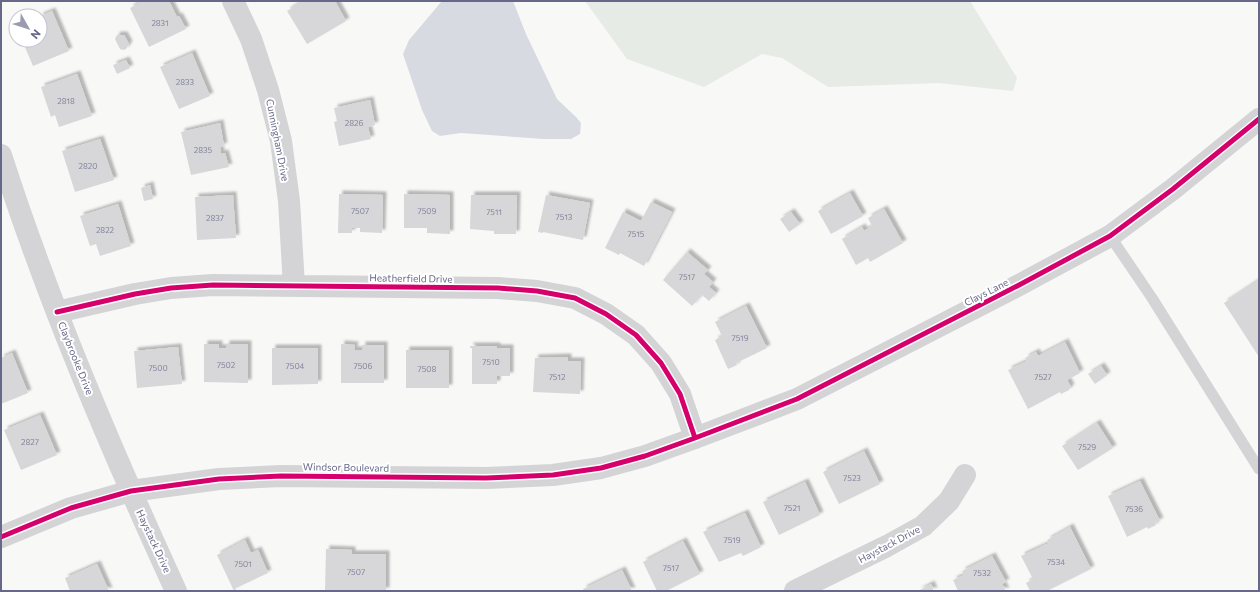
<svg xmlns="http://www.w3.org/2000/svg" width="1260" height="592" font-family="Commissioner,sans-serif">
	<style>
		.green { fill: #e6ebe6 }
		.water { fill: #d8dae1 }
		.building { fill: #d7d7d9; filter: url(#shadow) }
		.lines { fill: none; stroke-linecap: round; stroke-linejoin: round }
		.lane { stroke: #d4d4d6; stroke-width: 11 }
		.street { stroke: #d4d4d6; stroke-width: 22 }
		.cycleway-casing { stroke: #fff; stroke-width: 8 }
		.cycleway { stroke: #d6006c; stroke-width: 5 }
		.labels { text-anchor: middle; stroke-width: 4; stroke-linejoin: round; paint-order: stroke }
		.number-label { font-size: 8px; fill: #83849d }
		.street-label { font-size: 10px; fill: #676889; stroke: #fff }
	</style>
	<defs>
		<filter id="shadow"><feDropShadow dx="3.5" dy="-3.5" stdDeviation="1" flood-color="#0004"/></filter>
	</defs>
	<rect width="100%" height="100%" fill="#f8f8f7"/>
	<path class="green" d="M 585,1 L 970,1 L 1017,78 L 1013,91 L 938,83 L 828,87 L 782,58 L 762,54 L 704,87 L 627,59 Z"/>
	<path class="water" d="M 442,1 L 513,1 L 526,34 L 557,99 L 576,117 L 581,123 L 580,134 L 571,139 L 543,139 L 461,133 L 440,136 L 432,131 L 422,110 L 403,54 L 409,40 Z"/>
	<path class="building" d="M 143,1 L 169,1 L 177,17 L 179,16 L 186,29 L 149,47 L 130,8 Z
		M 303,1 L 335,1 L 346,21 L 307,44 L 287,11 Z
		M 52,11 L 69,51 L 33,66 L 24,45 L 28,43 L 27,40 L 40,40 L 40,16 Z
		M 117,35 L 124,35 L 129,44 L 126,49 L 124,50 L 120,49 L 115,39 Z
		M 192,53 L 210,96 L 179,109 L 160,67 Z
		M 126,60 L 130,68 L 117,74 L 113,65 Z
		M 77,74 L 92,116 L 59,127 L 55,115 L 51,117 L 41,87 Z
		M 370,100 L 375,125 L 368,127 L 371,139 L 339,146 L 334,122 L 337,121 L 334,108 Z
		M 220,123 L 224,146 L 220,147 L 221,154 L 225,153 L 229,167 L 191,175 L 181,132 Z
		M 100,139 L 114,180 L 75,192 L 62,151 Z
		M 150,185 L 153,199 L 144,201 L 141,188 Z
		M 850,193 L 863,216 L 831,234 L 818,211 Z
		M 339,194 L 383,195 L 382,233 L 360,232 L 360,228 L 352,228 L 352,233 L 338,233 Z
		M 404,194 L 450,195 L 450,234 L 427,233 L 427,228 L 404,228 Z
		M 233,195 L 236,238 L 197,240 L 195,197 Z
		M 471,195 L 517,195 L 516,234 L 494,234 L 494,231 L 470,229 Z
		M 546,195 L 590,203 L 583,240 L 543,232 L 543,233 L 538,232 Z
		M 651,202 L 672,212 L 644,266 L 620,253 L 619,255 L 605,248 L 623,212 L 641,221 Z
		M 118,204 L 131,246 L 100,256 L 96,244 L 90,246 L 80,216 Z
		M 884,209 L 903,243 L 870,262 L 868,258 L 856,265 L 842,239 L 862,227 L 864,231 L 872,226 L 868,218 Z
		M 791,212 L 800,224 L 789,232 L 780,219 Z
		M 687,252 L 708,270 L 704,274 L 713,282 L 709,287 L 716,293 L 709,301 L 702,295 L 692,306 L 663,280 Z
		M 1259,280 L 1259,357 L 1224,303 Z
		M 746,306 L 767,348 L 736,363 L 737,365 L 728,369 L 715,340 L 722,336 L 715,322 Z
		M 1065,342 L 1080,373 L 1067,380 L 1071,387 L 1069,389 L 1069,390 L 1061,394 L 1060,392 L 1028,409 L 1008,370 L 1027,361 L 1025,358 L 1036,352 L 1038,356 Z
		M 204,344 L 219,344 L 219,348 L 226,348 L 226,344 L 248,344 L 248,383 L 204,382 Z
		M 341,344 L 355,345 L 354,350 L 362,350 L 362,345 L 384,345 L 384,383 L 341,383 Z
		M 470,346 L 497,346 L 497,348 L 510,348 L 510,376 L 497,376 L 497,384 L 472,384 L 472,348 L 470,348 Z
		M 178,347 L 182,384 L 137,388 L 134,351 Z
		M 272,348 L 318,348 L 318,384 L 272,385 Z
		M 406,350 L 449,350 L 449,388 L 406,388 Z
		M 12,353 L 28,393 L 1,404 L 1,358 Z
		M 568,357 L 568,361 L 581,361 L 580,394 L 533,392 L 535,358 Z
		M 1101,366 L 1107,375 L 1095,384 L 1088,374 Z
		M 40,415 L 57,455 L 21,470 L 4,430 Z
		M 1097,423 L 1113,448 L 1078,470 L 1062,446 Z
		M 864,451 L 880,484 L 839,504 L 823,472 Z
		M 1140,481 L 1160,521 L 1155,523 L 1156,525 L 1148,529 L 1147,527 L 1127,537 L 1108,496 Z
		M 805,482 L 820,515 L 779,535 L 763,502 Z
		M 745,513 L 761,547 L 743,556 L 741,553 L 719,562 L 703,532 Z
		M 1070,527 L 1091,569 L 1047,591 L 1030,591 L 1026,583 L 1033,579 L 1021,556 L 1049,543 L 1047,540 Z
		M 245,540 L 251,553 L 258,550 L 268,573 L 236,588 L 236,589 L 234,591 L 217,555 Z
		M 683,541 L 700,574 L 666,591 L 657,591 L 643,562 Z
		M 326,549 L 352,550 L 352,554 L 386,554 L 386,591 L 325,591 Z
		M 992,556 L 1006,582 L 1002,584 L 1006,591 L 958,591 L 953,580 L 964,575 L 962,571 Z
		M 97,564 L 109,591 L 70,591 L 65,578 Z
		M 622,570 L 632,591 L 584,591 L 583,589 Z
		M 931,584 L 934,591 L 918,591 Z"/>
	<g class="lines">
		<path class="lane" d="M 1110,236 L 1152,298 L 1259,469"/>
		<path class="street" d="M 233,1 L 251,39 L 268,90 L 281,141 L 289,201 L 294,286
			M 1,155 C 49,304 111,449 176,591
			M 57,312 L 135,294 L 171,288 L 213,285 L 498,288 L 537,291 L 575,298 L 606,314 L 636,335 L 661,363 L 680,394 L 695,438
			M 1,537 L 71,508 L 131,491 L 219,479 L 281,476 L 486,478 L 553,475 L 601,468 L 645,456 L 695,438 L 797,399 L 1021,284 L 1110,236 L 1173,189 L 1259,119
			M 795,591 L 887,546 L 923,526 L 949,501 L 965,475"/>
		<g class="cycleway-casing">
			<path id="cycleway" d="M 57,312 L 135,294 L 171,288 L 213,285 L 498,288 L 537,291 L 575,298 L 606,314 L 636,335 L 661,363 L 680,394 L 695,438
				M 1,537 L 71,508 L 131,491 L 219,479 L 281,476 L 486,478 L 553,475 L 601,468 L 645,456 L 695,438 L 797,399 L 1021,284 L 1110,236 L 1173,189 L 1259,119"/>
		</g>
		<use href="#cycleway" class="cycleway"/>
	</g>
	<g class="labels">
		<g class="number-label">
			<text x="160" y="26">2831</text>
			<text x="185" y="85">2833</text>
			<text x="66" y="104">2818</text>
			<text x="354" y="126">2826</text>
			<text x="203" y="153">2835</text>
			<text x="88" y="169">2820</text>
			<text x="360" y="214">7507</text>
			<text x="427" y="214">7509</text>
			<text x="494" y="215">7511</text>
			<text x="564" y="220">7513</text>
			<text x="215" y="221">2837</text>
			<text x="105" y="233">2822</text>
			<text x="636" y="237">7515</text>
			<text x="687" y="280">7517</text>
			<text x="740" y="341">7519</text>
			<text x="491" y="365">7510</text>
			<text x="226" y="368">7502</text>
			<text x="295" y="369">7504</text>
			<text x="363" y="369">7506</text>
			<text x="158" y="371">7500</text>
			<text x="427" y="372">7508</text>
			<text x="557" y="380">7512</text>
			<text x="1043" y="380">7527</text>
			<text x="30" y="445">2827</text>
			<text x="1087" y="450">7529</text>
			<text x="852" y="481">7523</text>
			<text x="792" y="511">7521</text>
			<text x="1134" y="512">7536</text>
			<text x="732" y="543">7519</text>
			<text x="1056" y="565">7534</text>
			<text x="243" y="567">7501</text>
			<text x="671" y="571">7517</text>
			<text x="356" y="575">7507</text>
			<text x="982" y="576">7532</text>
		</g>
		<g class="street-label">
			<text transform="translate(278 140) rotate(79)" y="4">Cunningham Drive</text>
			<text transform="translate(411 278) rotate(1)" y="4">Heatherfield Drive</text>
			<text transform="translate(986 292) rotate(-27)" y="4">Clays Lane</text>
			<text transform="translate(76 358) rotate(68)" y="4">Claybrooke Drive</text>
			<text transform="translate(346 467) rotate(1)" y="4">Windsor Boulevard</text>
			<text transform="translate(154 541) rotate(65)" y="4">Haystack Drive</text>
			<text transform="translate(889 544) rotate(-28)" y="4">Haystack Drive</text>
		</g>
	</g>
	<rect width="1260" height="592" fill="none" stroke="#676889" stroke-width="4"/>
	<g transform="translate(28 28) rotate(129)"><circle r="19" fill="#ffffff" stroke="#c2c3d0"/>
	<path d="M0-3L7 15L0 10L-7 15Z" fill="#9a9ab0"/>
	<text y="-6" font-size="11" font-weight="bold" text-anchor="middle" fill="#676889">N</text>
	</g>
</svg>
